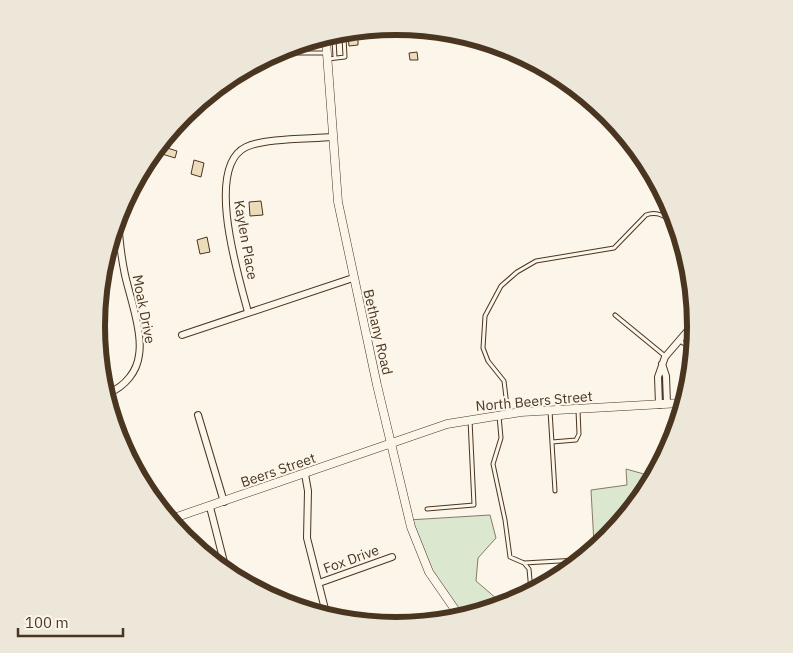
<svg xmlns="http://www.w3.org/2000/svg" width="793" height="653" font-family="'IBM Plex Sans',sans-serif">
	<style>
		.green { fill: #dce7d0; stroke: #887966 }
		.building { fill: #ecdcbc; stroke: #4a3520 }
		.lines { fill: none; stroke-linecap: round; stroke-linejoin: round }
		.service-casing { stroke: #4a3520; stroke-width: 5 }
		.minor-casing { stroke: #4a3520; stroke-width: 8 }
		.tertiary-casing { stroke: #4a3520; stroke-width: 9 }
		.service { stroke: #fbf6e9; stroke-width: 3 }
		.minor { stroke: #fbf6e9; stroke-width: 6 }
		.tertiary { stroke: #fbf6e9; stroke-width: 8 }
		.labels { text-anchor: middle; stroke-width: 4; stroke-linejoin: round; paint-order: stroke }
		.street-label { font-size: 14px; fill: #4a3520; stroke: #fbf6e9 }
		.rim { fill: none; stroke: #4a3520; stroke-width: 6 }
	</style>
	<rect width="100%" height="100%" fill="#fbf6e9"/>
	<path class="green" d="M 626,469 L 651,476 L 609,539 L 602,544 L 594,544 L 591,490 L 627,485 Z
		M 490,515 L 496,538 L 478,558 L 476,581 L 504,605 L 457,615 L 431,580 L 408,520 Z"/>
	<path class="building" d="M 358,34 L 358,45 L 349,46 L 348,36 Z
		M 417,52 L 418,60 L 410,60 L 409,53 Z
		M 164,147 L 177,151 L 175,158 L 162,154 Z
		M 194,160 L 204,163 L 201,177 L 191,174 Z
		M 261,201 L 263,215 L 250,216 L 249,202 Z
		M 207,237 L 210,252 L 200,254 L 197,240 Z"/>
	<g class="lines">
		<g class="service-casing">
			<path id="service" d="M 334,39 L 335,58
				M 292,47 L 298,53 L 326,53
				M 328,59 L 345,57 L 344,37
				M 615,315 L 665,356
				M 680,341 L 689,347 L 693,347
				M 550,411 L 555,491
				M 508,414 L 504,381 L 488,361 L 483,348 L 485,316 L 501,286 L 517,272 L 536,261 L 614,248 L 646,215 C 659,210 667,218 677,226
				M 499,416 L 501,438 L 493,464 L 505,520 L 510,557 L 524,563 L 577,560
				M 552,442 L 576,440 L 579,434 L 578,410
				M 427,509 L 474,505 L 470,420
				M 524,563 L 529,569 L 531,591"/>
		</g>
		<g class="minor-casing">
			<path id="minor" d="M 248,312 C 239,278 204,167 246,147 C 265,138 310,139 332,137
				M 182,335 L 353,278
				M 662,364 L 666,376 L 667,404
				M 109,393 C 125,386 137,372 139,355 C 143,333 130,297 125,275 C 121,256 119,237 118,217
				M 659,405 L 658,377 L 665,357 L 696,321
				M 198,415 L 224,502
				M 305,474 L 308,491 L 307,538 L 326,613
				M 210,507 L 225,566
				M 319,583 L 392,557"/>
		</g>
		<g class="tertiary-casing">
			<path id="tertiary" d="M 326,40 L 338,202 L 377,385 L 411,527 L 429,572 L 458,614
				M 171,519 L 447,424 L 521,412 L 681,403"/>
		</g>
		<use href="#service" class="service"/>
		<use href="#minor" class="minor"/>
		<use href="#tertiary" class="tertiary"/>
	</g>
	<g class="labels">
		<g class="street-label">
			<text transform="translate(246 240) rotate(80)" y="5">Kaylen Place</text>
			<text transform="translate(144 309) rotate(79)" y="5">Moak Drive</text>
			<text transform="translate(378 332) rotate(77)" y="5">Bethany Road</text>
			<text transform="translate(534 401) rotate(-5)" y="5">North Beers Street</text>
			<text transform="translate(278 470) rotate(-19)" y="5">Beers Street</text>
			<text transform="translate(351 559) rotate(-20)" y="5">Fox Drive</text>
		</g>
	</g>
	<path d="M0 0H793V653H0ZM105 326a291 291 0 1 1 582 0a291 291 0 1 1-582 0Z" fill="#ede7d9" fill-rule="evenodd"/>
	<path class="rim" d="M105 326a291 291 0 1 1 582 0a291 291 0 1 1-582 0Z"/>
	<path d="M18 628v8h105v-8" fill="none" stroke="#4a3520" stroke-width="2.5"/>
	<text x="25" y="628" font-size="15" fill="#4a3520" stroke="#fbf6e9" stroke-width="4" paint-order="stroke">100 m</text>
</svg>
